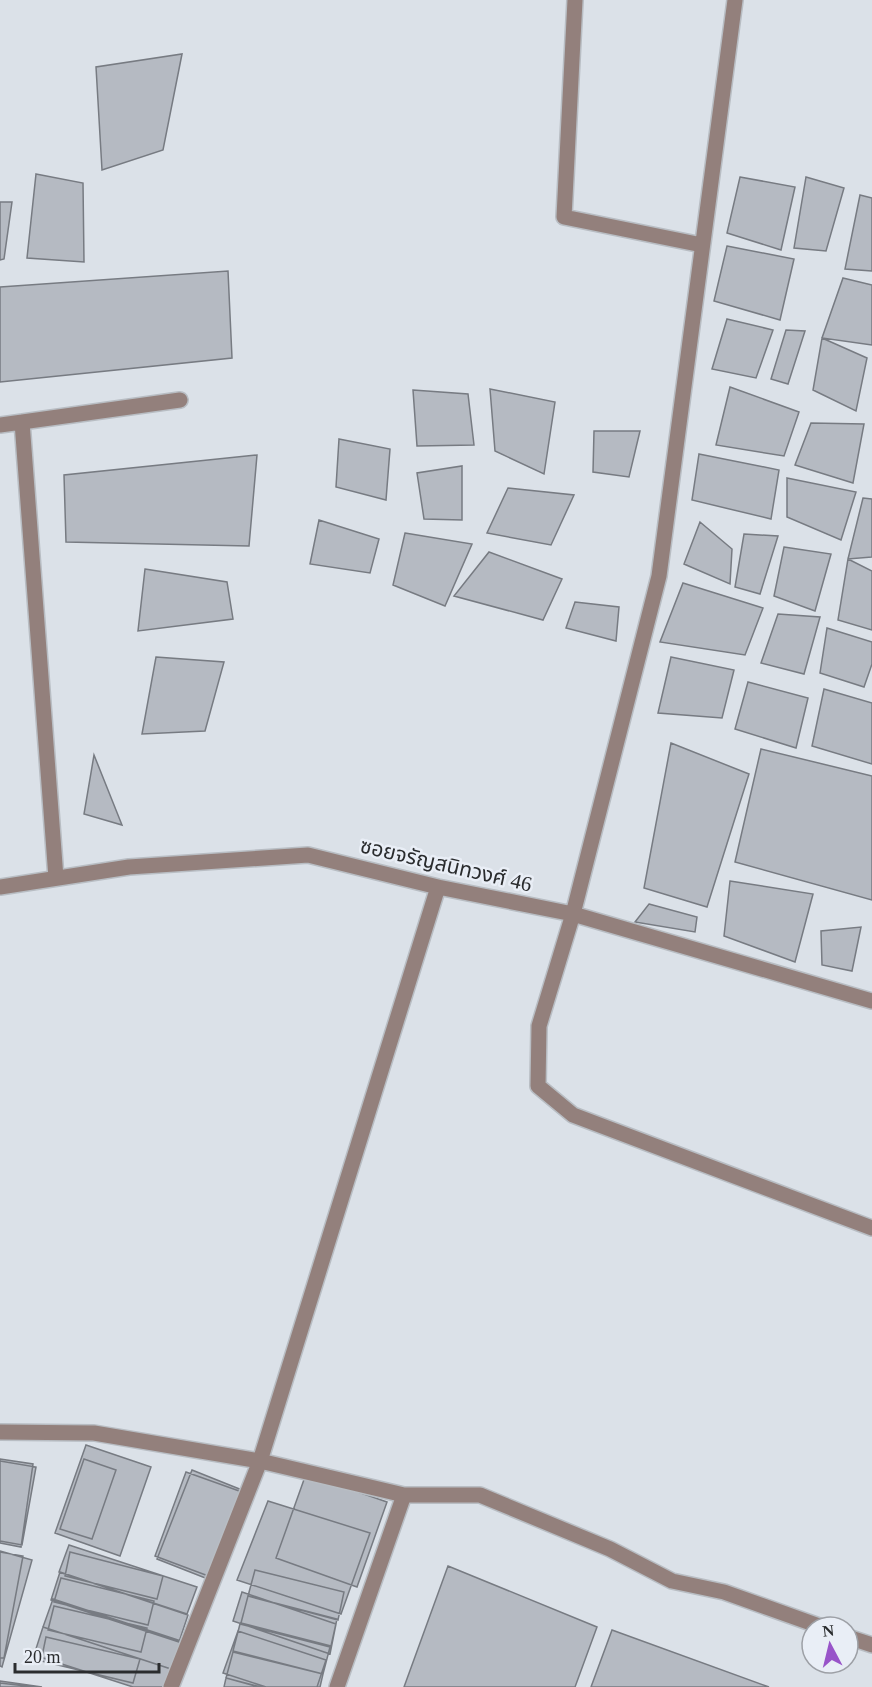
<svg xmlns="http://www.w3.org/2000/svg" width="872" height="1687" font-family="'Times New Roman','Noto Sans Thai',serif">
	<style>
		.building { fill: #b5bac2; stroke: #777b82; stroke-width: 1.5 }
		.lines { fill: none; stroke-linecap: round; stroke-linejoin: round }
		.minor-casing { stroke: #b8bdc3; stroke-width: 18 }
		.minor { stroke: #93807c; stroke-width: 15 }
		.labels { text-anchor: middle; stroke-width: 5; stroke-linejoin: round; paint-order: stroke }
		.street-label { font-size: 21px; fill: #2a2c2e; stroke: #e9eef6 }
	</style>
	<rect width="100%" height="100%" fill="#dbe1e8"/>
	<path class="building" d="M 182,54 L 163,150 L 102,170 L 96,67 Z
		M 36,174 L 83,183 L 84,262 L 27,258 Z
		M 740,177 L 795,187 L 781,250 L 727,233 Z
		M 806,177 L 844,188 L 826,251 L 794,248 Z
		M 860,195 L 872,198 L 872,271 L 845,269 Z
		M 0,202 L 12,202 L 4,259 L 0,260 Z
		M 727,246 L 794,259 L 780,320 L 714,301 Z
		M 228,271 L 232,358 L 0,382 L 0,287 Z
		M 843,278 L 872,285 L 872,345 L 822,338 Z
		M 727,319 L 773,330 L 756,378 L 712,369 Z
		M 786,330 L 805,331 L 788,384 L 771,379 Z
		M 822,338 L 867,358 L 856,411 L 813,390 Z
		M 730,387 L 799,412 L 784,456 L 716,445 Z
		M 490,389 L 555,402 L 544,474 L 495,451 Z
		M 413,390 L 468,394 L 474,445 L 417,446 Z
		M 811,423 L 864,424 L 853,483 L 795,465 Z
		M 594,431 L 640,431 L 629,477 L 593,472 Z
		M 339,439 L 390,449 L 386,500 L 336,487 Z
		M 699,454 L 779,470 L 771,519 L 692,500 Z
		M 257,455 L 249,546 L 66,542 L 64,475 Z
		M 462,466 L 462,520 L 424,519 L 417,473 Z
		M 787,478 L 856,492 L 841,540 L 787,517 Z
		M 508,488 L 574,495 L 551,545 L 487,533 Z
		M 863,498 L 872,499 L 872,557 L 848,559 Z
		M 319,520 L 379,539 L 370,573 L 310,564 Z
		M 700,522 L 732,549 L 730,584 L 684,564 Z
		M 405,533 L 472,544 L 445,606 L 393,585 Z
		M 744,534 L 778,536 L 760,594 L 735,587 Z
		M 784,547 L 831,554 L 815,611 L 774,596 Z
		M 489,552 L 562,579 L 543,620 L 454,596 Z
		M 848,559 L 872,571 L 872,630 L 838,620 Z
		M 145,569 L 227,582 L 233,619 L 138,631 Z
		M 683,583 L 763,608 L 745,655 L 660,642 Z
		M 575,602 L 619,607 L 616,641 L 566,628 Z
		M 778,614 L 820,617 L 804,674 L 761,663 Z
		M 827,628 L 872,642 L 872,664 L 864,687 L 820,673 Z
		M 156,657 L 224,662 L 205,731 L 142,734 Z
		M 671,657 L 734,670 L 722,718 L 658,713 Z
		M 748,682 L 808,698 L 796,748 L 735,729 Z
		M 824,689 L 872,703 L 872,764 L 812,746 Z
		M 671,743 L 749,774 L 707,907 L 644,888 Z
		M 761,749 L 872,776 L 872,900 L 735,862 Z
		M 94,755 L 122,825 L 84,814 Z
		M 730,881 L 813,894 L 795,962 L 724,936 Z
		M 649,904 L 697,917 L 695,932 L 635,922 Z
		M 861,927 L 852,971 L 822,965 L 821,931 Z
		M 86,1445 L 151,1467 L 120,1556 L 55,1533 Z
		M 0,1459 L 33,1464 L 21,1547 L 0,1543 Z
		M 84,1459 L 116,1470 L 92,1539 L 60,1529 Z
		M 0,1461 L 36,1467 L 22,1545 L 0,1541 Z
		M 192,1470 L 247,1492 L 213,1581 L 157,1559 Z
		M 186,1472 L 242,1492 L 211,1577 L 155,1556 Z
		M 306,1474 L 387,1502 L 357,1587 L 276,1558 Z
		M 268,1501 L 370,1533 L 341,1614 L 237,1580 Z
		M 69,1545 L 197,1587 L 187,1614 L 59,1572 Z
		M 0,1551 L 32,1560 L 2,1667 L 0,1666 Z
		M 0,1552 L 23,1556 L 4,1658 L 0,1658 Z
		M 70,1552 L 163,1576 L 157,1599 L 65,1576 Z
		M 448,1566 L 597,1627 L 575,1687 L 404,1687 Z
		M 255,1570 L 344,1592 L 338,1620 L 248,1596 Z
		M 60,1572 L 188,1615 L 179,1642 L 51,1600 Z
		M 61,1578 L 154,1601 L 148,1625 L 54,1602 Z
		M 242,1592 L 336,1624 L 330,1654 L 233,1621 Z
		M 248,1596 L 337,1619 L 331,1646 L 241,1623 Z
		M 53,1599 L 181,1641 L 171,1669 L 43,1627 Z
		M 54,1606 L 147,1628 L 141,1652 L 48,1630 Z
		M 240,1624 L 330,1647 L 323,1674 L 233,1651 Z
		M 43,1627 L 171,1669 L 165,1687 L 133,1687 L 34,1655 Z
		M 612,1630 L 769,1687 L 591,1687 Z
		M 238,1631 L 326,1660 L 317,1687 L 266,1687 L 223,1673 Z
		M 46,1637 L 140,1659 L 133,1683 L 41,1661 Z
		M 233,1652 L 323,1674 L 320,1687 L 259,1687 L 226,1678 Z
		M 226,1678 L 261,1687 L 224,1687 Z
		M 0,1681 L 42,1687 L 0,1687 Z
		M 0,1683 L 34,1687 L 0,1687 Z"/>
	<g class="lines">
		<g class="minor-casing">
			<path id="minor" d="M 575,0 L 564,217 L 702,245
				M 735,0 L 659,576 L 573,914 L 539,1026 L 538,1086 L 573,1115 L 872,1228
				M 22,422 L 56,878
				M 0,425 L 180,400
				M 0,887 L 129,867 L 308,855 L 438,887 L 573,914 L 872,1001
				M 0,1432 L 94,1433 L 260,1461 L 404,1495 L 480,1495 L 610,1549 L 672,1581 L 724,1592 L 822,1627
				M 848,1637 L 872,1645
				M 171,1687 L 260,1461 L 438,887
				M 337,1687 L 404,1495"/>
		</g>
		<use href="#minor" class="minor"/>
	</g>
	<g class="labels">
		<g class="street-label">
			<text transform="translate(446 865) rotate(13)" y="7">ซอยจรัญสนิทวงศ์ 46</text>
		</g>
	</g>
	<g transform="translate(830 1645) rotate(353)"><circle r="28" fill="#e9eef6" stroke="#9da0a6" stroke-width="1.5"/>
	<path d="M0-4.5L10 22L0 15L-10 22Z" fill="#9854c9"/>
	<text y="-9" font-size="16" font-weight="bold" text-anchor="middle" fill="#2a2c2e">N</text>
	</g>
	<path d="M15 1663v9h144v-9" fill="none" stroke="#2a2c2e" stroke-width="3"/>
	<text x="24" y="1663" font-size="18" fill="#2a2c2e" stroke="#e9eef6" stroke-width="4.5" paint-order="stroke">20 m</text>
</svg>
